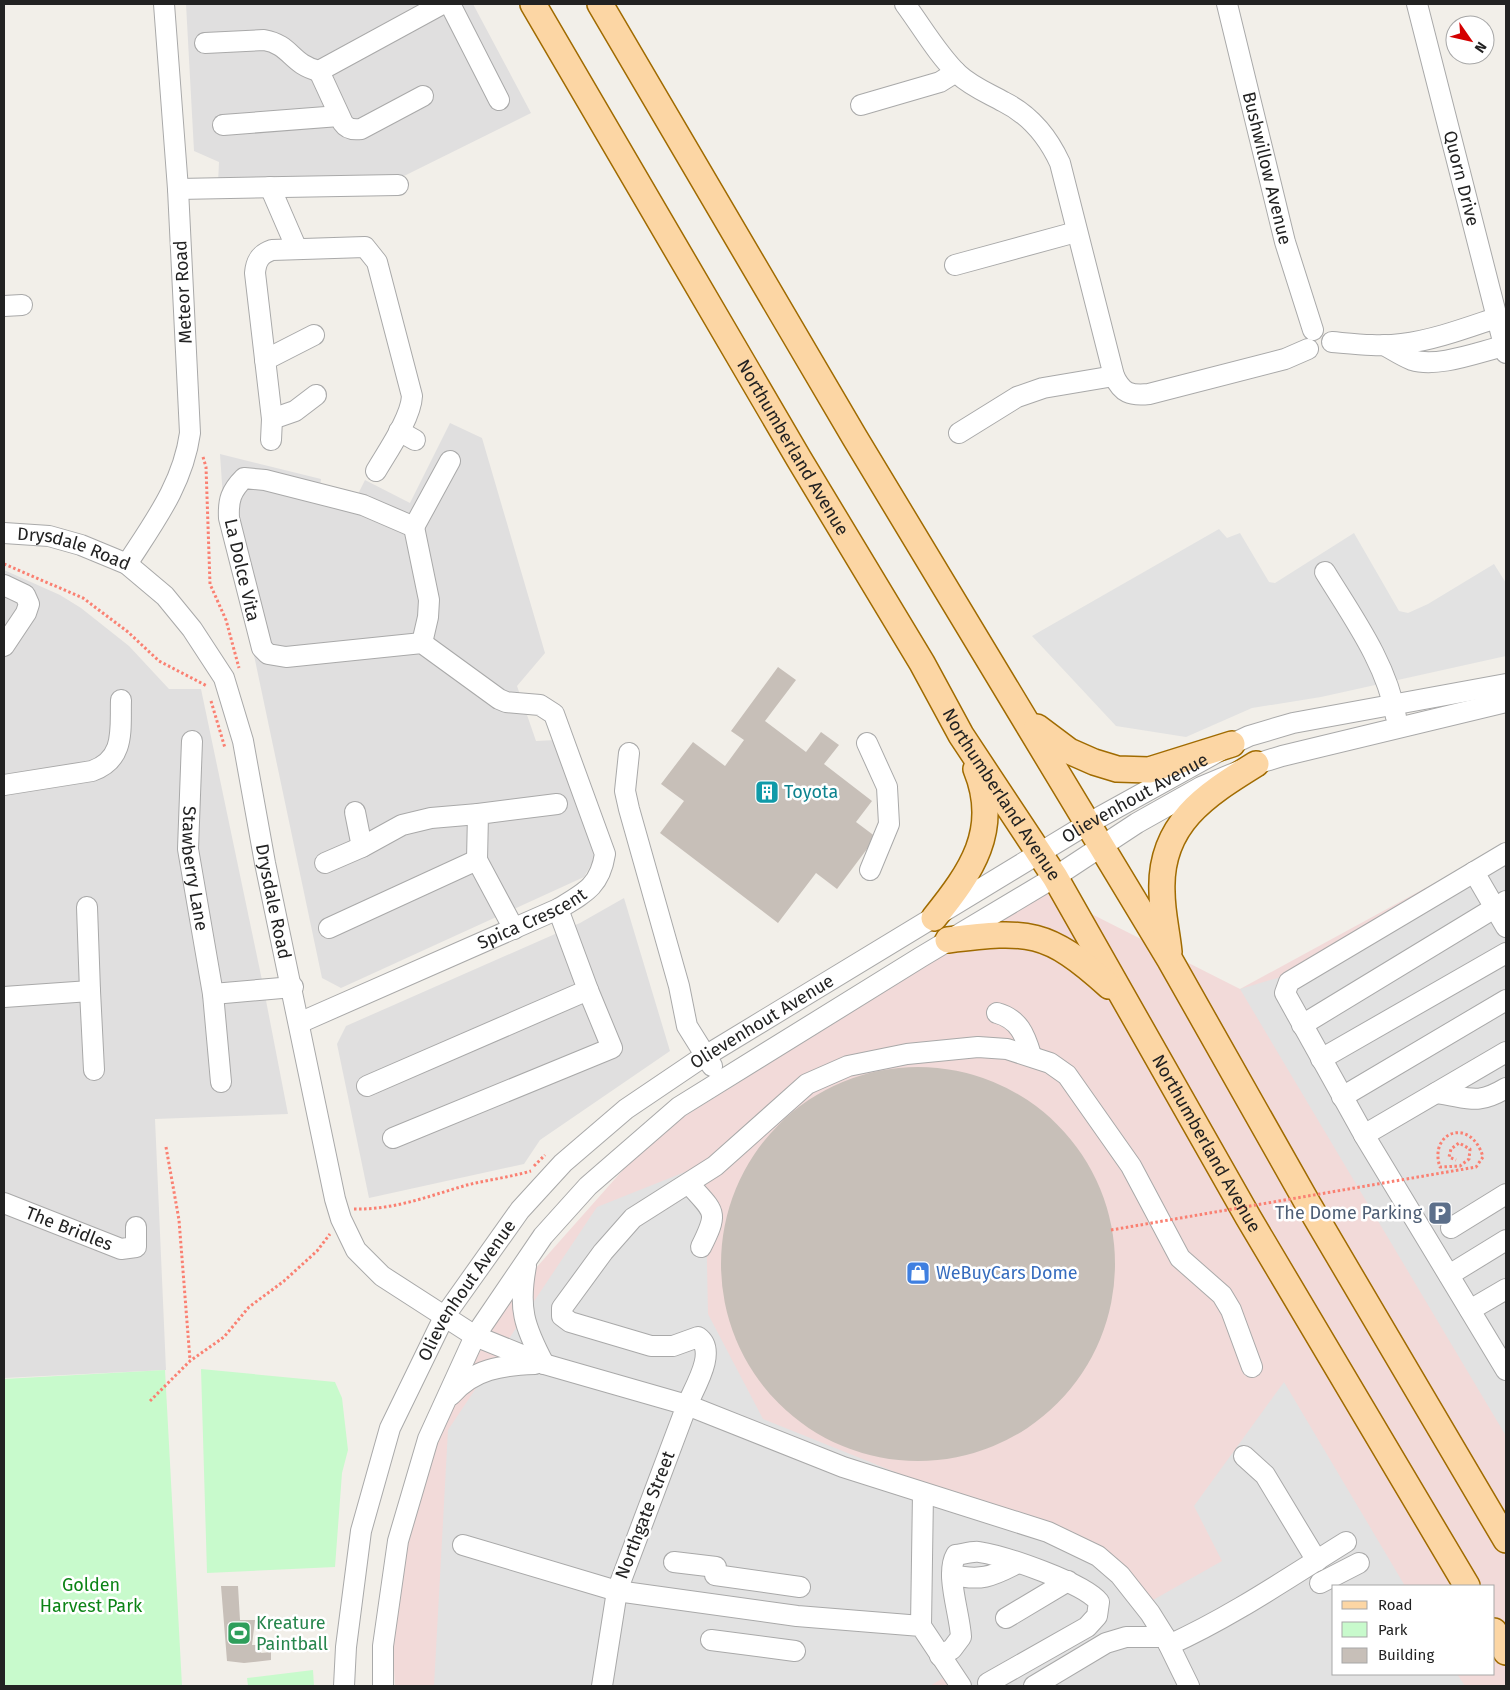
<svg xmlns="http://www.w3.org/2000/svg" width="1510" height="1690" font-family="'Fira Sans',sans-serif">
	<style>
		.residential { fill: #e0dfdf }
		.commercial { fill: #f2dad9; fill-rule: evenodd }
		.park { fill: #c8facc }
		.parking { fill: #e2e2e2 }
		.building { fill: #c7bfb8 }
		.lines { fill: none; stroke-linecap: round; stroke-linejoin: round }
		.minor-casing { stroke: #a9a9a9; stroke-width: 22 }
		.major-casing { stroke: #a06b00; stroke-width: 28 }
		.path { stroke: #fa8072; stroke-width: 3; stroke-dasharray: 2.5 2.5; stroke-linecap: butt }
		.minor { stroke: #fff; stroke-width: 20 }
		.major { stroke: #fcd6a4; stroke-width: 25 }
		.path-bridge { stroke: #fa8072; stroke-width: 3; stroke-dasharray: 2.5 2.5; stroke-linecap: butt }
		.labels { text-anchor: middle; stroke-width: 5; stroke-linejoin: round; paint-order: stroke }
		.street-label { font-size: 18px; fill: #222; stroke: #fff }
		.culture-label { font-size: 18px; fill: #0d838f; stroke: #fff; text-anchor: start }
		.service-label { font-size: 18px; fill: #4e5e75; stroke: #fff; text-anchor: end }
		.shop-label { font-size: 18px; fill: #366cbe; stroke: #fff; text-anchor: start }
		.park-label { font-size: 18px; fill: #0c8416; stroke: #fff }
		.leisure-label { font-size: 18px; fill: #27864d; stroke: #fff; text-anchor: start }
	</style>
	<rect width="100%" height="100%" fill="#f2efe9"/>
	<path class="residential" d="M 186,4 L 473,4 L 531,113 L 402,177 L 218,183 L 219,162 L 194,151 Z
		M 450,423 L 482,438 L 545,653 L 517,686 L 536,741 L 555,740 L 595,858 L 584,877 L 341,988 L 322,978 L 224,513 L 220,454 L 321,479 L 320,486 L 358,494 L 365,480 L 410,503 Z
		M 4,570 L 60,595 L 81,608 L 129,646 L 169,689 L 201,689 L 263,985 L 288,1114 L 155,1119 L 166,1370 L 4,1378 Z
		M 624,898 L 670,1051 L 540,1140 L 524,1164 L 369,1198 L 337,1044 L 346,1026 L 580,923 Z"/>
	<path class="commercial" d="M 1506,844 L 1506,1686 L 395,1686 L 391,1621 L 424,1472 L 478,1355 L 512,1295 L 653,1136 L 1046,891 L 1240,989 ZM 1334,1586 L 1494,1586 L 1494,1674 L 1334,1674 Z"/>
	<path class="park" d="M 201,1369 L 335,1382 L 342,1398 L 348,1450 L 342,1473 L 335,1567 L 207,1573 Z
		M 165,1370 L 182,1686 L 4,1686 L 4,1379 Z
		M 313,1670 L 314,1686 L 248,1686 L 247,1678 Z"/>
	<path class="parking" d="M 1219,529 L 1227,538 L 1240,533 L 1269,582 L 1275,583 L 1354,533 L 1399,611 L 1408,613 L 1428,604 L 1494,564 L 1506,583 L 1506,656 L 1321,697 L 1252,708 L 1186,737 L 1116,726 L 1032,636 Z
		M 1506,847 L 1506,1436 L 1240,989 L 1284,976 Z
		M 705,1164 L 708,1314 L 763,1419 L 1089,1550 L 1153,1600 L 1222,1561 L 1194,1506 L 1284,1382 L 1405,1586 L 1334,1586 L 1334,1674 L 1457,1674 L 1465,1686 L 955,1686 L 948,1675 L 930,1686 L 434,1686 L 448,1430 L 597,1207 Z"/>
	<path class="building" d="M 778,667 L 796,680 L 765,721 L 806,752 L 821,732 L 839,745 L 824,764 L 872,801 L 856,822 L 876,837 L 837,889 L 816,873 L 778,923 L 660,833 L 684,801 L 661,784 L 693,742 L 725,766 L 744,740 L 731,731 Z
		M721 1264a197 197 0 1 1 394 0a197 197 0 1 1-394 0Z
		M 221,1586 L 238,1586 L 240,1620 L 255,1620 L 252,1645 L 262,1645 L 261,1653 L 271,1652 L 271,1660 L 244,1663 L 227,1661 Z"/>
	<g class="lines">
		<g class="minor-casing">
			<g id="minor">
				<path d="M 450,4 L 499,100"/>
				<path d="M 905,4 C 922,27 938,55 958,74 C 972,87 988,93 1004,102 C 1030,115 1048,137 1060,163 L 1114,376 C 1122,393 1130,396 1149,394 L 1285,359 L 1308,349"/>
				<path id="s1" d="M 1227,4 L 1285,242 L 1313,330"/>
				<path id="s2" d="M 1417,4 L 1506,353"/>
				<path d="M 205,43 L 264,40 C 292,45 290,64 319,71 L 442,4"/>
				<path d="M 319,71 L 343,123 C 347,129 354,130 361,129 L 423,96"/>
				<path d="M 861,105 L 940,82 L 956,72"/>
				<path d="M 223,125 L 339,116"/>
				<path d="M 270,187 L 296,247"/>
				<path d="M 178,189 L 398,185"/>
				<path d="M 955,265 L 1076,232"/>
				<path d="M 4,306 L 22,305"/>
				<path d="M 1332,342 C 1355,344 1379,347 1402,344 C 1434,340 1466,328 1496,318"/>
				<path d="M 1384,345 C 1393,350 1402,356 1412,360 C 1438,368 1478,352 1504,346"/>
				<path d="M 265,360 L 314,335"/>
				<path d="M 272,419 L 295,411 L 316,395"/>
				<path d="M 399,431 L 415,440"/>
				<path d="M 959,433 L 1017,397 L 1043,388 L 1114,376"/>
				<path d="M 271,440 L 272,419 L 255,273 C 256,261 260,254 272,250 L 365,247 L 377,262 L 412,396 C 411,418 387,452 376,471"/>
				<path d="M 414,527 L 429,600 L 428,617 L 422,643"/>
				<path d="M 414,527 L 450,461"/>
				<path id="s3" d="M 4,533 L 49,536 L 81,545 L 127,564 L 165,596 L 192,629 L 224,678 L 243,741 L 265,863 L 335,1199 L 341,1219 L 356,1250 L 382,1276 L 475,1336 L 544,1364 L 687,1405 L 617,1591 L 602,1686"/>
				<path d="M 127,564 C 154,522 183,484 190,433 L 178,189 L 164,4"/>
				<path d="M 1325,572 C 1352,616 1387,664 1396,717"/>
				<path d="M 4,585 L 25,595 L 29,604 L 26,613 L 4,646"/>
				<path id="s4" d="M 192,741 L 188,849 L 213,994 L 221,1082"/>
				<path d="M 867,743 L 887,787 L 889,824 L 870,870"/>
				<path d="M 629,753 L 625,791 L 629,809 L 679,986 L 687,1026 L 712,1066"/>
				<path d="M 4,785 L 92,771 C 126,759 120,729 121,700"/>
				<path d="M 355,812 L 362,847"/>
				<path d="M 1506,853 L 1289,982 L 1285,993 L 1364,1135 L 1506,1370"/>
				<path d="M 477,860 L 478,814 L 557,804"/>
				<path d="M 325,863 L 362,847 L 402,825 L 431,818 L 478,814"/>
				<path d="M 1474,872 L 1506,927"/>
				<path d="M 329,928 L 477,860 L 514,929"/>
				<path d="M 90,991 L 94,1070"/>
				<path d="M 213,994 L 293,987"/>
				<path d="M 4,997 L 90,991 L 87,907"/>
				<path d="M 997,1013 C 1019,1019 1025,1035 1031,1055"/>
				<path id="s5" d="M 299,1023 L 558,909 C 585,893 600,886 605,854 L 554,714 L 540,705 L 506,702 L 499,699 L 422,643 L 286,657 L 268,654 L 262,648 L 229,518 C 228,500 231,491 244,478 L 265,480 L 363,505 L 414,527"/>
				<path d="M 1302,1025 L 1506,901"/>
				<path d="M 1321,1059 L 1506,953"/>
				<path d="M 367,1086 L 588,990 L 558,909"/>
				<path d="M 1436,1093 C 1469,1097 1476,1106 1506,1088"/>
				<path d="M 1342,1097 L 1506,1000"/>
				<path d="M 1364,1135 L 1506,1052"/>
				<path d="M 393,1138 L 612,1048 L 588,990"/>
				<path d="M 689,1184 C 715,1213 719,1211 701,1247"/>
				<path id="s6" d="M 4,1203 L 121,1249 L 136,1247 L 136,1227"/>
				<path d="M 1451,1228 L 1506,1194"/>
				<path d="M 526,1266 C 518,1308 524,1326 544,1364"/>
				<path d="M 1449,1275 L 1506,1240"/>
				<path d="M 1470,1310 L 1506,1289"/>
				<path d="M 451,1395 C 473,1369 502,1365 535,1364"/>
				<path d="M 1244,1456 L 1265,1475 L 1317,1561"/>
				<path d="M 463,1545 L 617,1591 L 797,1616 L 921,1626 L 961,1686"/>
				<path d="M 674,1562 L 716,1567"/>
				<path d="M 715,1575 L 800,1587"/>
				<path d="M 952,1575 C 981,1581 991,1577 1016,1564"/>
				<path d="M 1320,1583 L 1359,1563"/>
				<path d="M 1006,1618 L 1068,1581"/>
				<path d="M 921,1626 L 923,1493"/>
				<path d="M 711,1640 L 795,1651"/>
				<path d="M 1169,1645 C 1231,1617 1288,1578 1346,1542"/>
				<path d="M 940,1656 L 952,1649 L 961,1637 C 960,1614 945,1574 956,1555 C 963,1554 973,1551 979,1552 C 1005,1556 1084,1583 1099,1602 L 1097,1616 L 1087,1627 L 988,1683"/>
				<path id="s7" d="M 344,1686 L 346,1647 L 361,1531 L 390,1428 L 444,1317 L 520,1210 L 563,1163 L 626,1109 L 697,1061 L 1089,823 L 1232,744 L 1249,736 L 1293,723 L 1506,684"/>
				<path d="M 383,1686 L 383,1646 L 398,1541 L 428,1439 L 475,1336 L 543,1236 L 588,1186 L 679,1107 L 921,957 L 1055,877 L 1137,823 L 1201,787 L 1256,764 L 1282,756 L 1506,702"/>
				<path d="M 1034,1686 L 1106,1643 L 1126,1637 L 1165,1637"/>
				<path d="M 1189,1686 L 1165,1637 L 1150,1613 L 1120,1575 L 1098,1556 L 1048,1532 L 843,1467 L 687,1405 C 694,1388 718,1351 698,1337 L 673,1346 L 651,1346 L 570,1322 L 562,1316 L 562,1308 L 603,1252 L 633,1218 L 715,1166 L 807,1084 L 848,1066 L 907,1054 L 978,1047 L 1007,1049 L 1050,1063 L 1067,1075 L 1131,1166 L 1180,1258 L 1222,1295 L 1231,1310 L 1252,1367"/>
			</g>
		</g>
		<g class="major-casing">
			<g id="major">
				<path id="s8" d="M 533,4 L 799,459 L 922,663 L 961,735 L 1055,877 L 1248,1217 L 1467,1586"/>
				<path d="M 600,4 L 855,438 L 1170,960 L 1308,1204 L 1506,1540"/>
				<path d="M 1037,727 L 1069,751 L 1094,762 L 1117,769 L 1149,770 L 1232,744"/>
				<path d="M 934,918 C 971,872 1001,830 976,769"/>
				<path d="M 948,940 C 1029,930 1047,930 1109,986"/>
				<path d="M 1169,952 C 1167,932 1162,912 1162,892 C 1159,824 1206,795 1256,764"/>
				<path d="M 1494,1631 L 1506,1652"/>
			</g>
		</g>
		<path class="path" d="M 203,457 L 206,467 L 210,584 L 226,620 L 239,668
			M 4,564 L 83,598 L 128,632 L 159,661 L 207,686
			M 211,701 L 225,748
			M 166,1147 L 179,1220 L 190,1360
			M 534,1166 L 545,1155
			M 354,1209 C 394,1210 429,1196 467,1185 C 488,1180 510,1177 531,1171
			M 150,1401 L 190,1361 L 224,1337 L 249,1307 L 284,1281 L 317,1251 L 330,1234"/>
		<use href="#minor" class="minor"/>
		<use href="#major" class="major"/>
		<path class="path-bridge" d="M 1111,1230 L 1476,1167 L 1483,1157 C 1471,1116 1428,1132 1440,1167 L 1460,1166 L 1469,1159 L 1470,1149 L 1459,1143 L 1451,1149 L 1449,1157 L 1456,1160"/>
	</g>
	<defs>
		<g id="building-square" transform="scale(1.25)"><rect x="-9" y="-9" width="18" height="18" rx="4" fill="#0f9aa8" stroke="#fff"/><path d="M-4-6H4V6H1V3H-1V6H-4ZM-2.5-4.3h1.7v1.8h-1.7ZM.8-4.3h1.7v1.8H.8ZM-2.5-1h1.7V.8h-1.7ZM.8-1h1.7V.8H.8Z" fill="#fff"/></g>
		<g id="parking-square" transform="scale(1.25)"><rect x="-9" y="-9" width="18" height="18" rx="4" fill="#5c6f8a" stroke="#fff"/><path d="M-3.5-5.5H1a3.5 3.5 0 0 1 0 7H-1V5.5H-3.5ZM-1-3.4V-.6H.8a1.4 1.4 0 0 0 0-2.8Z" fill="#fff"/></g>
		<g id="shop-square" transform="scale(1.25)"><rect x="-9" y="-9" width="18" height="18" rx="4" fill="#3f7fe0" stroke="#fff"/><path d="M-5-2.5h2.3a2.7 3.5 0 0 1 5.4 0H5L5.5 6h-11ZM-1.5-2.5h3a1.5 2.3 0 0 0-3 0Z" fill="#fff"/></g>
		<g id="stadium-square" transform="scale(1.25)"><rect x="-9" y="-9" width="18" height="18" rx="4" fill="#2e9e5b" stroke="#fff"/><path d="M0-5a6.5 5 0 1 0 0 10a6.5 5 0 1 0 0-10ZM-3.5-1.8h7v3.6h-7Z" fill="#fff"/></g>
	</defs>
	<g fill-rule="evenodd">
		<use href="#building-square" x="767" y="792"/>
		<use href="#parking-square" x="1440" y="1213"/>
		<use href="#shop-square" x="918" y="1273"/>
		<use href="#stadium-square" x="239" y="1633"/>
	</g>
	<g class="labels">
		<g class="street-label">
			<text dy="6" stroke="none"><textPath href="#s1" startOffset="169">Bushwillow Avenue</textPath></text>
			<text dy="6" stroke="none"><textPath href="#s2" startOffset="180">Quorn Drive</textPath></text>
			<text transform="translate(183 292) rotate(-93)" y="6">Meteor Road</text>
			<text dy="6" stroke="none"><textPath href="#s8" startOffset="514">Northumberland Avenue</textPath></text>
			<text dy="6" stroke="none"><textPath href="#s3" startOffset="72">Drysdale Road</textPath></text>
			<text transform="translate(242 570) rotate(77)" y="6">La Dolce Vita</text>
			<text dy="6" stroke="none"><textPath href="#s8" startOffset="919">Northumberland Avenue</textPath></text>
			<text dy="6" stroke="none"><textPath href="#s7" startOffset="1261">Olievenhout Avenue</textPath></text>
			<text dy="6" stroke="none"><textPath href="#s4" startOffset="128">Stawberry Lane</textPath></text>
			<text dy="6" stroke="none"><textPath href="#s3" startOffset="508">Drysdale Road</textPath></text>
			<text dy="6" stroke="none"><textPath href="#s5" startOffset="255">Spica Crescent</textPath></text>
			<text dy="6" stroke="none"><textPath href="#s7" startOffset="826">Olievenhout Avenue</textPath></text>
			<text dy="6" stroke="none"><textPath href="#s8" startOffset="1324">Northumberland Avenue</textPath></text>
			<text dy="6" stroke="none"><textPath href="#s6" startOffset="70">The Bridles</textPath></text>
			<text dy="6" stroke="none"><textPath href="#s7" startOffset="421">Olievenhout Avenue</textPath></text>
			<text transform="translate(645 1515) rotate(-69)" y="6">Northgate Street</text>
		</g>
		<g class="culture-label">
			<text x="784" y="798">Toyota</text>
		</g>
		<g class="service-label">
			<text x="1422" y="1219">The Dome Parking</text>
		</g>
		<g class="shop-label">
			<text x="936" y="1279">WeBuyCars Dome</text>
		</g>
		<g class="park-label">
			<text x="91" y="1591">Golden<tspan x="91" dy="21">Harvest Park</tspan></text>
		</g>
		<g class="leisure-label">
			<text x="256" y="1629">Kreature<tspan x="256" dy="21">Paintball</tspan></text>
		</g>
	</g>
	<rect width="1510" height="1690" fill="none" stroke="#222222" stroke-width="10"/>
	<rect x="1332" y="1585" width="162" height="90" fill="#ffffff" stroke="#a7a7a7"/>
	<rect x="1342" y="1601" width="25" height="8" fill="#fcd6a4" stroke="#a7a7a7"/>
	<text x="1378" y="1610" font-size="15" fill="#222222">Road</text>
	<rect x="1342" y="1622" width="25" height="15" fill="#c8facc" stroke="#a7a7a7"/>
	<text x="1378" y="1635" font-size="15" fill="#222222">Park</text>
	<rect x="1342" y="1648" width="25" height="15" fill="#c7bfb8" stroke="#a7a7a7"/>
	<text x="1378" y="1660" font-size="15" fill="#222222">Building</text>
	<g transform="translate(1470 40) rotate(124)"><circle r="24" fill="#ffffff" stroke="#a7a7a7"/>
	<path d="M0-4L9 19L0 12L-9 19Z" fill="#d40000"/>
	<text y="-8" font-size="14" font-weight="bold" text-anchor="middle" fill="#222222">N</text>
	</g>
</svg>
